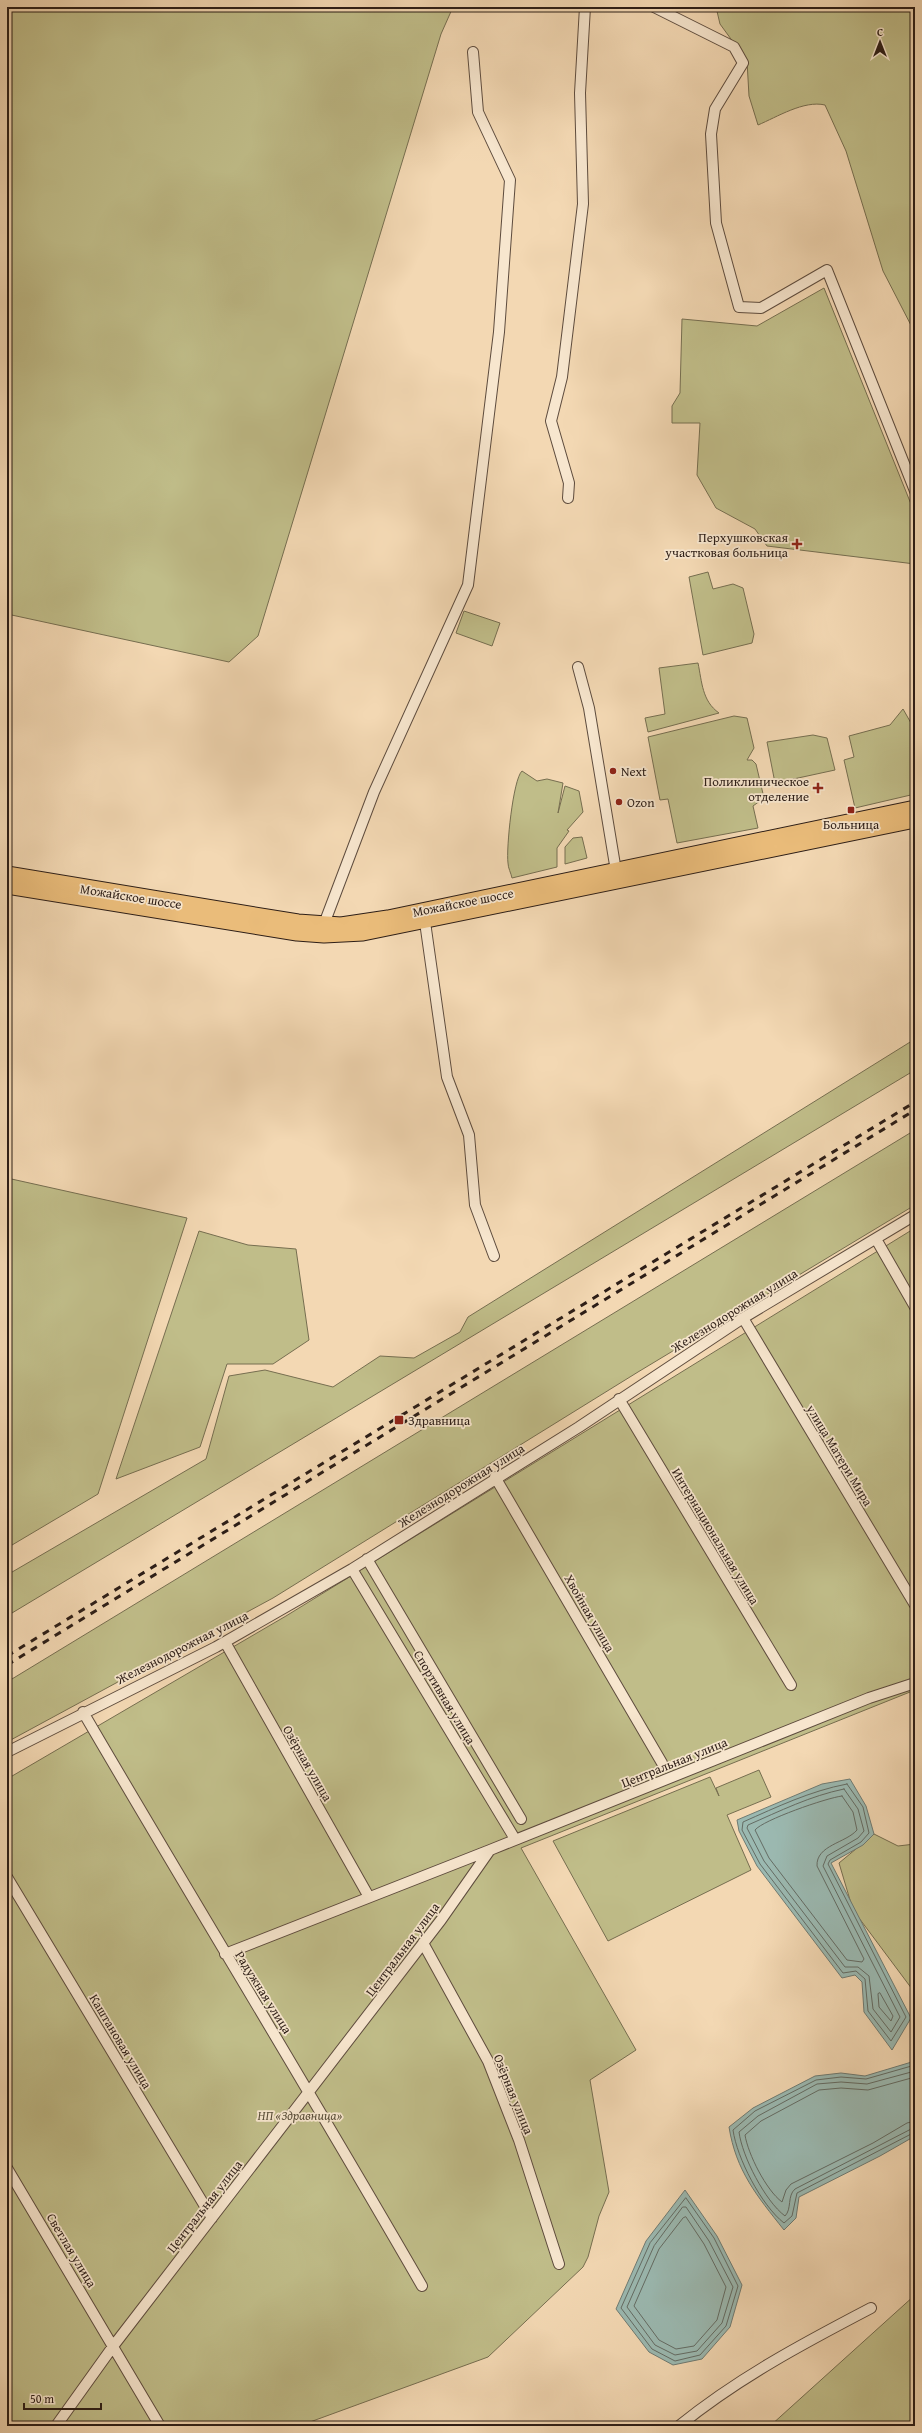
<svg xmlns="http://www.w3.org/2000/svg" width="922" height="2433" font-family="'Gentium Book Plus',serif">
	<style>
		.green { fill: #c0bd89; stroke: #766e50 }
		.water { fill: #9bb9b1; stroke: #6f7b73 }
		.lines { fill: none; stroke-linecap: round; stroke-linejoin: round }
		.shore { stroke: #646c64; stroke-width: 1 }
		.street-casing { stroke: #5e4c3e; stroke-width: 12 }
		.primary-casing { stroke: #2d1e17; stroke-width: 17 }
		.street { stroke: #f7e6ce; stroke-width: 10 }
		.primary { stroke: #eabc7a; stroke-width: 15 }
		.rail { stroke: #2d1e17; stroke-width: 3; stroke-dasharray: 7 7; stroke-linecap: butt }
		.poi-dot { fill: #8f2418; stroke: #f7e6ce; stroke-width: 1.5 }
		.labels { text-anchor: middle; stroke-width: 3.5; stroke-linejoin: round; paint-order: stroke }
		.poi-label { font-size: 13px; fill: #2d1e17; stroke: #f7e6ce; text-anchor: start }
		.street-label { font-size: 13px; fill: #2d1e17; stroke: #f7e6ce }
		.park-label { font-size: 13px; font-style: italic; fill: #594e39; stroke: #f7e6ce }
	</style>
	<rect width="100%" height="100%" fill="#f3d8b3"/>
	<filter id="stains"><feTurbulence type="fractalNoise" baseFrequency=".005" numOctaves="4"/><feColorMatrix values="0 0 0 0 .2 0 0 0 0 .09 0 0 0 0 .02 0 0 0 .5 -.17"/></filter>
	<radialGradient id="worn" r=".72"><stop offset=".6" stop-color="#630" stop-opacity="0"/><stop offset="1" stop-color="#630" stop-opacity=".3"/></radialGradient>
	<path class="green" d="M 7,7 L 453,7 L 441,34 L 258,636 L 229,662 L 7,614 Z
		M 716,7 L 915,7 L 915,333 L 883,271 L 846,151 L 825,105 C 804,100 777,117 758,125 L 749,96 L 747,61 L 720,24 Z
		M 824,288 L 913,509 L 915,517 L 915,564 L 767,546 L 755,529 L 716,508 L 697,475 L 700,423 L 672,423 L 672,406 L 680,393 L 682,319 L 757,326 Z
		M 708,572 L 713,589 L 733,584 L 743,588 L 754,634 L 752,643 L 703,655 L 689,577 Z
		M 464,611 L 500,623 L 492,646 L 456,633 Z
		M 698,663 C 702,682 702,701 719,713 L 648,732 L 645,718 L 665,714 L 659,668 Z
		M 903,709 L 915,730 L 915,794 L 855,808 L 844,760 L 854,757 L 849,736 L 890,725 Z
		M 734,716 L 747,718 L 754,748 L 747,760 L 752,760 L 756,764 L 764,798 L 753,806 L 758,828 L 677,843 L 668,799 L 660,800 L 648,737 Z
		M 813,735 L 827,738 L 835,770 L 775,783 L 767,742 Z
		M 522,771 L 537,781 L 547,779 L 563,783 L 558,813 L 565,786 L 579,791 L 583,812 L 567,830 L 569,831 L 557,848 L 557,867 L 512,878 C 511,873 508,868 508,863 C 506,849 513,779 522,771 Z
		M 582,837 L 587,858 L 565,864 L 565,847 L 573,838 Z
		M 915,1039 L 915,1070 L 7,1616 L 7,1575 L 206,1459 L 229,1376 L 265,1370 L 333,1387 L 380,1356 L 414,1358 L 460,1332 L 468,1317 Z
		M 915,1130 L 915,1205 L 638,1372 L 273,1598 L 7,1742 L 7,1682 Z
		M 7,1178 L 187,1218 L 98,1494 L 7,1548 Z
		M 915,1228 L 915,1690 L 521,1848 L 636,2050 L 590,2080 L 609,2192 L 599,2216 L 588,2257 L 583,2267 L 488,2357 L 299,2426 L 7,2426 L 7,1779 L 286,1616 Z
		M 199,1231 L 248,1245 L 296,1249 L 309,1340 L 273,1364 L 227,1364 L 200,1447 L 116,1479 Z
		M 759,1770 L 771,1797 L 727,1815 L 751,1870 L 608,1941 L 553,1841 L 710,1777 L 719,1796 L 716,1788 Z
		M 874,1834 L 898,1846 L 915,1844 L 915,1993 L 853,1910 L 839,1863 Z
		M 915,2295 L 915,2426 L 770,2426 Z"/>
	<path class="water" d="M 850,1779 L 866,1806 L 874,1834 L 863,1845 L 831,1863 L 911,2018 L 892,2050 L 864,2012 L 862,1982 L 855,1975 L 842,1978 L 757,1866 L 739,1831 L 737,1820 L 822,1784 Z
		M 915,2061 L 915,2136 L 880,2156 L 799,2197 L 796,2218 L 784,2230 C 757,2196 736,2171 729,2127 L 753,2108 L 815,2076 L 841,2073 L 865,2076 Z
		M 685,2190 L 717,2236 L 742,2285 L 730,2327 L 702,2359 L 673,2365 L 649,2352 L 616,2309 L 646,2241 Z"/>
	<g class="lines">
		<path class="shore" d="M 847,1784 L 863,1807 L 869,1833 L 861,1842 L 830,1860 L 828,1864 L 906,2017 L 891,2041 L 868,2011 L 865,1979 L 856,1971 L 843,1973 L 760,1864 L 742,1830 L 743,1822 C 777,1807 810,1791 847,1784 Z
			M 844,1789 L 858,1809 L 864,1831 L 858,1838 L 827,1856 L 823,1866 L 900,2017 L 891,2032 L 873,2009 L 869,1976 L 858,1967 L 845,1967 L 764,1861 L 747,1828 L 748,1825 C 780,1811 810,1796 844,1789 Z
			M 842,1796 L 853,1812 L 857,1830 C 846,1843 816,1845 817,1866 L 864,1959 L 862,1962 L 847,1960 L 769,1858 L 755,1830 C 763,1820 826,1798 842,1796 Z
			M 880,1993 L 893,2016 L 891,2021 L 879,2007 L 878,1994 Z
			M 915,2065 L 866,2079 L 841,2077 L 816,2080 L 755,2111 L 733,2130 C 737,2158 761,2205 784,2223 L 792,2216 L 797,2193 L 915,2132
			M 915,2071 L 867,2084 L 841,2082 L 817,2084 L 758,2116 L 739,2132 C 742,2156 765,2201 785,2216 C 792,2209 787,2196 795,2189 L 915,2127
			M 915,2077 L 868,2090 L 841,2088 L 819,2090 L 761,2121 L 745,2135 C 748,2154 766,2190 782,2202 L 786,2190 L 791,2184 L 873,2143 L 907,2123 L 915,2121
			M 686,2198 L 714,2238 L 738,2286 L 726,2326 L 700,2355 L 675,2361 L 652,2349 L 621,2308 L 650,2243 Z
			M 683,2207 L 686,2207 L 709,2241 L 733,2287 L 722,2323 L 697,2351 L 675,2355 L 655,2345 L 627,2307 L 654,2246 Z
			M 686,2217 L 704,2244 L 726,2287 L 717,2320 L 694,2346 L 676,2349 L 659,2340 L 634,2306 L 659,2249 L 683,2218 Z"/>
		<g class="street-casing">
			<path id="street" d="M 654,7 L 734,47 L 743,63 L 715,109 L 711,134 L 716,223 L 739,307 L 761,308 L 827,270 L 915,491
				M 568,498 L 569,483 L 551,421 L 562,377 L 583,204 L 580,93 L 585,7
				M 578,667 L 589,708 L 616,871
				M 425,922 L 447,1077 L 469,1135 L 475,1205 L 494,1256
				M 324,924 L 374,792 L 468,585 L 499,332 L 510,180 L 478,112 L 473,52
				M 876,1239 L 915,1307
				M 743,1318 L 915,1605
				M 619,1399 L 791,1685
				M 495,1477 L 662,1763
				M 367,1559 L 521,1819
				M 352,1569 L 515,1839
				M 225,1642 L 369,1897
				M 83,1712 C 195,1904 311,2093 422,2286
				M 7,1752 L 216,1647 L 352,1569 L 579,1427 L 743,1318 L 915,1215
				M 7,1877 L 212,2218
				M 423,1943 L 488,2061 L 519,2140 L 559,2264
				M 225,1954 L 490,1850
				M 7,2168 L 160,2426
				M 56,2426 L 114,2345 L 441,1920 L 490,1850 L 869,1698 L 915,1683
				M 679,2426 C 738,2378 804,2343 871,2308"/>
		</g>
		<g class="primary-casing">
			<path id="primary" d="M 7,874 L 298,922 L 341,925 L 388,918 L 915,808
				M 7,886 L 297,933 L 324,935 L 363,933 L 915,820"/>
		</g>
		<use href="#street" class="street"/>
		<use href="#primary" class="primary"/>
		<path class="rail" d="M 7,1656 L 915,1102
			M 7,1665 L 915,1110"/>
	</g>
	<g class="poi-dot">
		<path d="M795 538h4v4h4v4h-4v4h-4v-4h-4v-4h4z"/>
		<circle cx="613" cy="771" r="4"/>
		<path d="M816 782h4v4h4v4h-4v4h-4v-4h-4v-4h4z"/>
		<circle cx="619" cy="802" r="4"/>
		<rect x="847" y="806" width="8" height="8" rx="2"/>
		<rect x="394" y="1415" width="10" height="10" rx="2"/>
	</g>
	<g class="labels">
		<g class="poi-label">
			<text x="788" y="542" text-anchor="end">Перхушковская<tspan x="788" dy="15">участковая больница</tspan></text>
			<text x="621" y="776">Next</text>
			<text x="809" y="786" text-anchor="end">Поликлиническое<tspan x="809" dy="15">отделение</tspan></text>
			<text x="627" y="807">Ozon</text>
			<text x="851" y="829" text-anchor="middle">Больница</text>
			<text x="408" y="1425">Здравница</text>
		</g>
		<g class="street-label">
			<text transform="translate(131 896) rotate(9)" y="5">Можайское шоссе</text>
			<text transform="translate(463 902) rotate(-11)" y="5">Можайское шоссе</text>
			<text transform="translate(734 1310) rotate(-32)" y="5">Железнодорожная улица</text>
			<text transform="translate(840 1455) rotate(59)" y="5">улица Матери Мира</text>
			<text transform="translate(461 1485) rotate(-32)" y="5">Железнодорожная улица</text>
			<text transform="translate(716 1536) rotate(59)" y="5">Интернациональная улица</text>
			<text transform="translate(590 1613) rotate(60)" y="5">Хвойная улица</text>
			<text transform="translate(182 1647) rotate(-27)" y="5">Железнодорожная улица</text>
			<text transform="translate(445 1697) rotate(59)" y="5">Спортивная улица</text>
			<text transform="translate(674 1762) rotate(-22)" y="5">Центральная улица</text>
			<text transform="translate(308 1763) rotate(60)" y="5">Озёрная улица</text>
			<text transform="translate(402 1949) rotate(-53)" y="5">Центральная улица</text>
			<text transform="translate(264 1992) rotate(58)" y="5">Радужная улица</text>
			<text transform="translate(121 2041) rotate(59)" y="5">Каштановая улица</text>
			<text transform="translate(514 2094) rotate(68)" y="5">Озёрная улица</text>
			<text transform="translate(204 2206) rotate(-52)" y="5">Центральная улица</text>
			<text transform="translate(72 2250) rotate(59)" y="5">Светлая улица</text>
		</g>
		<g class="park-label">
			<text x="300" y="2120">НП «Здравница»</text>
		</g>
	</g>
	<rect width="922" height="2433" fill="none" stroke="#f3d8b3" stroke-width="24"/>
	<rect x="8" y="8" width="906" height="2417" fill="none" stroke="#2d1e17" stroke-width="2"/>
	<rect x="12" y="12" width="898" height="2409" fill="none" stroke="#2d1e17"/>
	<g transform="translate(880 42)" stroke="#f7e6ce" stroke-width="3" paint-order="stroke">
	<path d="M0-3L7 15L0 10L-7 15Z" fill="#2d1e17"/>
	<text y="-6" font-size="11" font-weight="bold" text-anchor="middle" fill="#2d1e17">С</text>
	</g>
	<path d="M24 2403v6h77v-6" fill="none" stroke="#2d1e17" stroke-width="2"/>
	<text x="30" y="2403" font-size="12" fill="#2d1e17" stroke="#f7e6ce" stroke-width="3" paint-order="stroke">50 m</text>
	<rect width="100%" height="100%" filter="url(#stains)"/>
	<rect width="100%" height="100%" fill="url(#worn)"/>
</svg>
